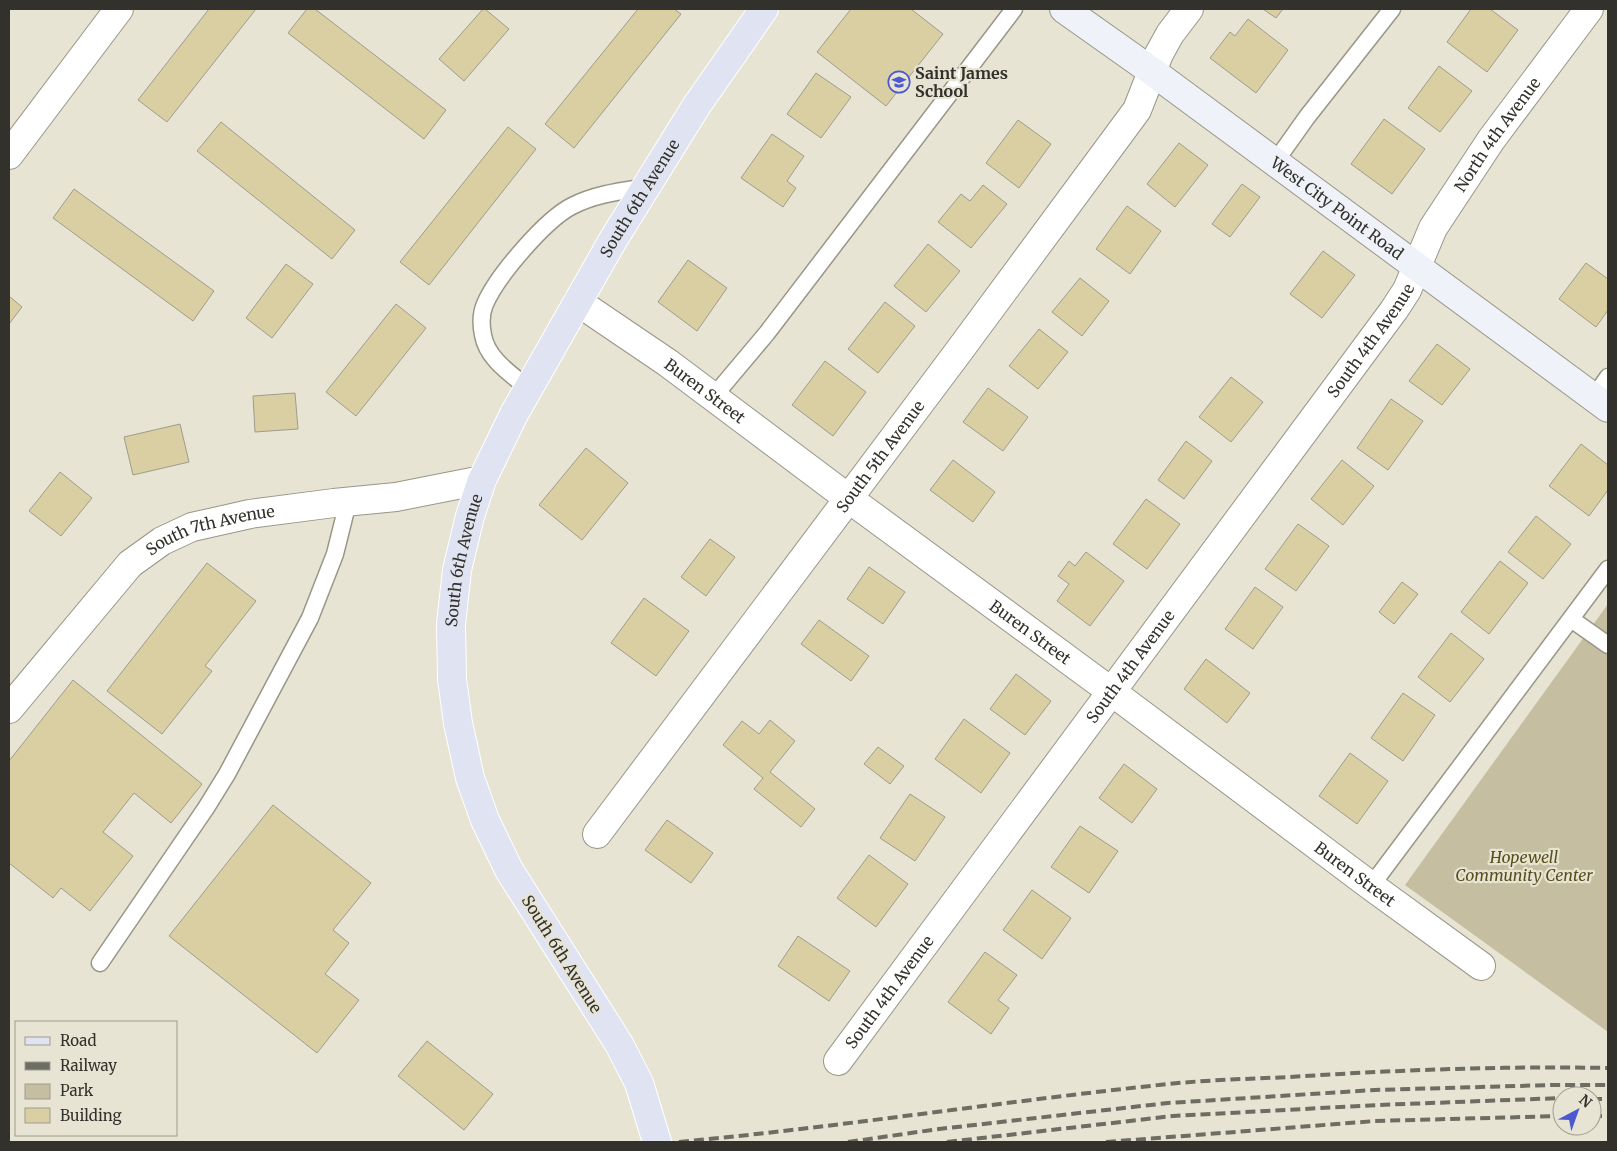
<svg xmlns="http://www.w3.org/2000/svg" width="1617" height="1151" font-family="Merriweather,serif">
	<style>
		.green { fill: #c5bea0 }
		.building { fill: #d9cfa2; stroke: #9f9c8d }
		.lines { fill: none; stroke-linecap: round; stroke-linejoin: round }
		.lane-casing { stroke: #999688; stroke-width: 19 }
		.street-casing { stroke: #999688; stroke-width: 30 }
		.secondary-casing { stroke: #999688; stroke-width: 30 }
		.primary-casing { stroke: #fff; stroke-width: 30 }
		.lane { stroke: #fff; stroke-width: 16 }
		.street { stroke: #fff; stroke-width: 28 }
		.secondary { stroke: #f0f2f9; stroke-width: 28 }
		.primary { stroke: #e0e4f2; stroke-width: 28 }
		.rail { stroke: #6e6d63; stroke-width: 4; stroke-dasharray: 10 5; stroke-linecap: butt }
		.labels { text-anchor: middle; stroke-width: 4.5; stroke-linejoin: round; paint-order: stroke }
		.poi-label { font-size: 16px; font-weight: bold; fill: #32312b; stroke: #e7e4d4; text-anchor: start }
		.street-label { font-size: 16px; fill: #32312b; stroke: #e7e4d4 }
		.park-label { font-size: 16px; font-style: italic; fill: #594e1a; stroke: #e7e4d4 }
	</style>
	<rect width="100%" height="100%" fill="#e7e4d4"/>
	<path class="green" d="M 1608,604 L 1608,1032 L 1405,885 Z"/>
	<path class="building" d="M 209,9 L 256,9 L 167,122 L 138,100 Z
		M 307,9 L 315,9 L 446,110 L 424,139 L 288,33 Z
		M 483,9 L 485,9 L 509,29 L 464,81 L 439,59 Z
		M 638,9 L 674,9 L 681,14 L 574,148 L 545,124 Z
		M 851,9 L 911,9 L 943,34 L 886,106 L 817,52 Z
		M 1263,9 L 1283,9 L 1276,18 Z
		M 1471,9 L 1490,9 L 1518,30 L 1487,72 L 1447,42 Z
		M 1248,19 L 1288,50 L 1256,93 L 1210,58 L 1230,32 L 1235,36 Z
		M 1439,66 L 1472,91 L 1440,132 L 1408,108 Z
		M 816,73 L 851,97 L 821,138 L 787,114 Z
		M 1384,119 L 1425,149 L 1392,194 L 1351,164 Z
		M 1018,120 L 1051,144 L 1019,188 L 986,163 Z
		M 221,122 L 355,230 L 332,259 L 197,151 Z
		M 508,127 L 536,149 L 429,285 L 400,262 Z
		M 772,134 L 804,156 L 787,181 L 796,188 L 783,207 L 741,178 Z
		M 1179,143 L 1208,165 L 1175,207 L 1147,184 Z
		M 1242,184 L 1260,197 L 1230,237 L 1212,224 Z
		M 983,185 L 1007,204 L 971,248 L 938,222 L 961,194 L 970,201 Z
		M 74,189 L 214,291 L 193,321 L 53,218 Z
		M 1127,206 L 1161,231 L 1130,274 L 1096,249 Z
		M 928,244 L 960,271 L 926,312 L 894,286 Z
		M 1323,251 L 1355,275 L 1322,318 L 1290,294 Z
		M 688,260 L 727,288 L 697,331 L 658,302 Z
		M 1586,263 L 1608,279 L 1608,310 L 1596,327 L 1559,299 Z
		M 286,264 L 313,284 L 272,338 L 246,318 Z
		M 1080,278 L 1109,301 L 1082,336 L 1052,312 Z
		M 9,296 L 22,307 L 9,324 Z
		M 885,302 L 915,326 L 878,373 L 848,349 Z
		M 396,304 L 426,328 L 356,416 L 326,392 Z
		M 1039,329 L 1068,352 L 1038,389 L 1009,366 Z
		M 1437,344 L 1470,369 L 1442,405 L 1409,381 Z
		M 825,361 L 866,392 L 833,436 L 792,405 Z
		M 1231,377 L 1263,402 L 1231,442 L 1199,417 Z
		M 988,388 L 1028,417 L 1003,451 L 963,422 Z
		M 295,393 L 298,429 L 255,432 L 253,396 Z
		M 1391,399 L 1423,421 L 1388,470 L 1357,448 Z
		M 180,424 L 189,462 L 133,475 L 124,437 Z
		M 1186,441 L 1212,461 L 1184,499 L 1158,480 Z
		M 1581,444 L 1608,465 L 1608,490 L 1589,516 L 1549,486 Z
		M 586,448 L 628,483 L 582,540 L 539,505 Z
		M 953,460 L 995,492 L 973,522 L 930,490 Z
		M 1342,460 L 1374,486 L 1343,525 L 1311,499 Z
		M 60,472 L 92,498 L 61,536 L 29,511 Z
		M 1146,499 L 1180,524 L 1147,569 L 1113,544 Z
		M 1536,516 L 1571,544 L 1543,579 L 1508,552 Z
		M 1298,524 L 1329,546 L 1296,591 L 1265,569 Z
		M 710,539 L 735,557 L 706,596 L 681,577 Z
		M 1086,552 L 1124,581 L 1090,626 L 1057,601 L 1069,584 L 1058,576 L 1069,561 L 1075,566 Z
		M 1500,561 L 1528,583 L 1489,634 L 1461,612 Z
		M 207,563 L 256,601 L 205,666 L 212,671 L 162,734 L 107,691 Z
		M 869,567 L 905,592 L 883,624 L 847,599 Z
		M 1402,582 L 1418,594 L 1394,624 L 1379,612 Z
		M 1255,587 L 1283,607 L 1253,649 L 1225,629 Z
		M 644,598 L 689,631 L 656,676 L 611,643 Z
		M 819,620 L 869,656 L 851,681 L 801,644 Z
		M 1451,633 L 1484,659 L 1450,702 L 1418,677 Z
		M 1206,659 L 1250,693 L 1227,723 L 1184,689 Z
		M 1016,674 L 1051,701 L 1025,735 L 990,709 Z
		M 73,680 L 202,784 L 171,823 L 134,793 L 103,832 L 133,856 L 90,911 L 61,888 L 53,898 L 9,863 L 9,761 Z
		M 1403,693 L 1435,715 L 1403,761 L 1371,738 Z
		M 964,719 L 1010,753 L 981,793 L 935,759 Z
		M 770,720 L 795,741 L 770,772 L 815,809 L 801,827 L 754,789 L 763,778 L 723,745 L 742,721 L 759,734 Z
		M 878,747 L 904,766 L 890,784 L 864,764 Z
		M 1350,753 L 1388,781 L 1357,824 L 1319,796 Z
		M 1124,764 L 1157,789 L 1132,823 L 1099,798 Z
		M 910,794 L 945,817 L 915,861 L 880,838 Z
		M 273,805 L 371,883 L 333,930 L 349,943 L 325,974 L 359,1000 L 317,1053 L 169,936 Z
		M 667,820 L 713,853 L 691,883 L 645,850 Z
		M 1080,826 L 1118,851 L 1089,893 L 1051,867 Z
		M 869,855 L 908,884 L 876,927 L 837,898 Z
		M 1032,890 L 1071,918 L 1042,959 L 1003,930 Z
		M 798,936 L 850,971 L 829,1001 L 778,966 Z
		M 985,952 L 1017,975 L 998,1000 L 1009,1008 L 991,1034 L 948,1002 Z
		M 427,1041 L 493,1094 L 464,1130 L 398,1076 Z"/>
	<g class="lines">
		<g class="lane-casing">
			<path id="lane" d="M 1275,162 L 1307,117 L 1392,9
				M 528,388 C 511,374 487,359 483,335 C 481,325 481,313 485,304 C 497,276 545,220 572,206 C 595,194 621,191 646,187
				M 714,396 L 767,333 L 1014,9
				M 1594,397 L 1608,377
				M 1571,619 L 1608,645
				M 1371,886 L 1608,569
				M 100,963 L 206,808 L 227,774 L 310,618 L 335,554 L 348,502"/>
		</g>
		<g class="street-casing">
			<g id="street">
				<path d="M 9,155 L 119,9"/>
				<path id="s1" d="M 578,302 L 668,363 L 848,498 L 1112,692 L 1371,886 L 1481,966"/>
				<path id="s2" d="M 9,709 L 130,564 L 162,541 L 192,527 L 250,514 L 334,503 L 396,497 L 482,480"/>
				<path id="s3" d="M 597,834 L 959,351 L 1137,110 L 1159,54 L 1170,34 L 1189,9"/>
				<path id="s4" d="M 838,1061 L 1394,310 L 1407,290 L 1433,228 L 1491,140 L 1589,9"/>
			</g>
		</g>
		<g class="secondary-casing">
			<g id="secondary">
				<path id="s5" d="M 1064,9 L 1153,72 L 1608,408"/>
			</g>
		</g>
		<g class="primary-casing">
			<g id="primary">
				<path id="s6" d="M 657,1142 L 639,1083 L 619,1044 L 509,870 L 485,820 L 470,778 L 458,723 L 452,679 L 451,624 L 457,570 L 470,516 L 482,480 L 514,414 L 613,240 L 697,105 L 764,9"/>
			</g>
		</g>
		<use href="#lane" class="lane"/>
		<use href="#street" class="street"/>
		<use href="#secondary" class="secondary"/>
		<use href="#primary" class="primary"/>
		<path class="rail" d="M 1592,1099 L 1608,1099
			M 1592,1116 L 1608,1116
			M 679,1142 C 839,1127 999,1102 1159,1085 C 1202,1080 1246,1079 1290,1077 C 1396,1070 1502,1066 1608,1068
			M 848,1142 L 939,1129 L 1168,1103 L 1375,1090 L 1551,1085 L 1608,1085
			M 947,1142 L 1173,1116 L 1378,1105 L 1562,1098
			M 1106,1142 L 1375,1121 L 1562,1116"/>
	</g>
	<defs>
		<g id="school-ring" transform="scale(1.125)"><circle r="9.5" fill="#e7e4d4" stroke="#4c59cf" stroke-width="1.5"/><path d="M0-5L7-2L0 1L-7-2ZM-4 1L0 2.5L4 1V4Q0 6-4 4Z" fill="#4c59cf"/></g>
	</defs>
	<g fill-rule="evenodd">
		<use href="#school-ring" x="899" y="82"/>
	</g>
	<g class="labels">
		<g class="poi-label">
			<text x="915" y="79">Saint James<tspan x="915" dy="18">School</tspan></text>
		</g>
		<g class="street-label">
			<text dy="6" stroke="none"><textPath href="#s4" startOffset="1139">North 4th Avenue</textPath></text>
			<text dy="6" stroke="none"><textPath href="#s6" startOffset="1038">South 6th Avenue</textPath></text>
			<text dy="6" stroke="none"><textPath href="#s5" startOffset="338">West City Point Road</textPath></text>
			<text dy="6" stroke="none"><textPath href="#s4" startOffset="896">South 4th Avenue</textPath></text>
			<text dy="6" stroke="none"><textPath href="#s1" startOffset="155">Buren Street</textPath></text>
			<text dy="6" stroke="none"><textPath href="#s3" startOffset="472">South 5th Avenue</textPath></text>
			<text dy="6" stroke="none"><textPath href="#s2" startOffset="278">South 7th Avenue</textPath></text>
			<text dy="6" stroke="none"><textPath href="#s6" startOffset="632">South 6th Avenue</textPath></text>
			<text dy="6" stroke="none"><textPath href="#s1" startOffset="560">Buren Street</textPath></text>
			<text dy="6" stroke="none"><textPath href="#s4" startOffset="491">South 4th Avenue</textPath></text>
			<text dy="6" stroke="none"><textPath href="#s1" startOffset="965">Buren Street</textPath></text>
			<text transform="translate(562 954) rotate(58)" y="6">South 6th Avenue</text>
			<text dy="6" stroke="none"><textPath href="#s4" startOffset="86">South 4th Avenue</textPath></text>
		</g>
		<g class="park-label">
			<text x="1524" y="863">Hopewell<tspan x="1524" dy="18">Community Center</tspan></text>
		</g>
	</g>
	<rect width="1617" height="1151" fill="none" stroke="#32312b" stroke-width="20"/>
	<rect x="15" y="1021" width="162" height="115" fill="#e7e4d4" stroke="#9f9c90"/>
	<rect x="25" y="1037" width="25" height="8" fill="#e0e4f2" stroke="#9f9c90"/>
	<text x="60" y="1046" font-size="15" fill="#32312b">Road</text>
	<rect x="25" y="1062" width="25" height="8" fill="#6e6d63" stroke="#9f9c90"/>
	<text x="60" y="1071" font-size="15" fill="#32312b">Railway</text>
	<rect x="25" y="1084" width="25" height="15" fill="#c5bea0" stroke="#9f9c90"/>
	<text x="60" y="1096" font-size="15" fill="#32312b">Park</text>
	<rect x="25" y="1108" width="25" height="15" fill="#d9cfa2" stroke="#9f9c90"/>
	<text x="60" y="1121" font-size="15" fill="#32312b">Building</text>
	<g transform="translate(1577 1111) rotate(41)"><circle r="24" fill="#e7e4d4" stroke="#9f9c90"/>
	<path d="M0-4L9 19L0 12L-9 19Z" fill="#4c59cf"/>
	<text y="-8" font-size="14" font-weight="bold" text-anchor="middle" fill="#32312b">N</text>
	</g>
</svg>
